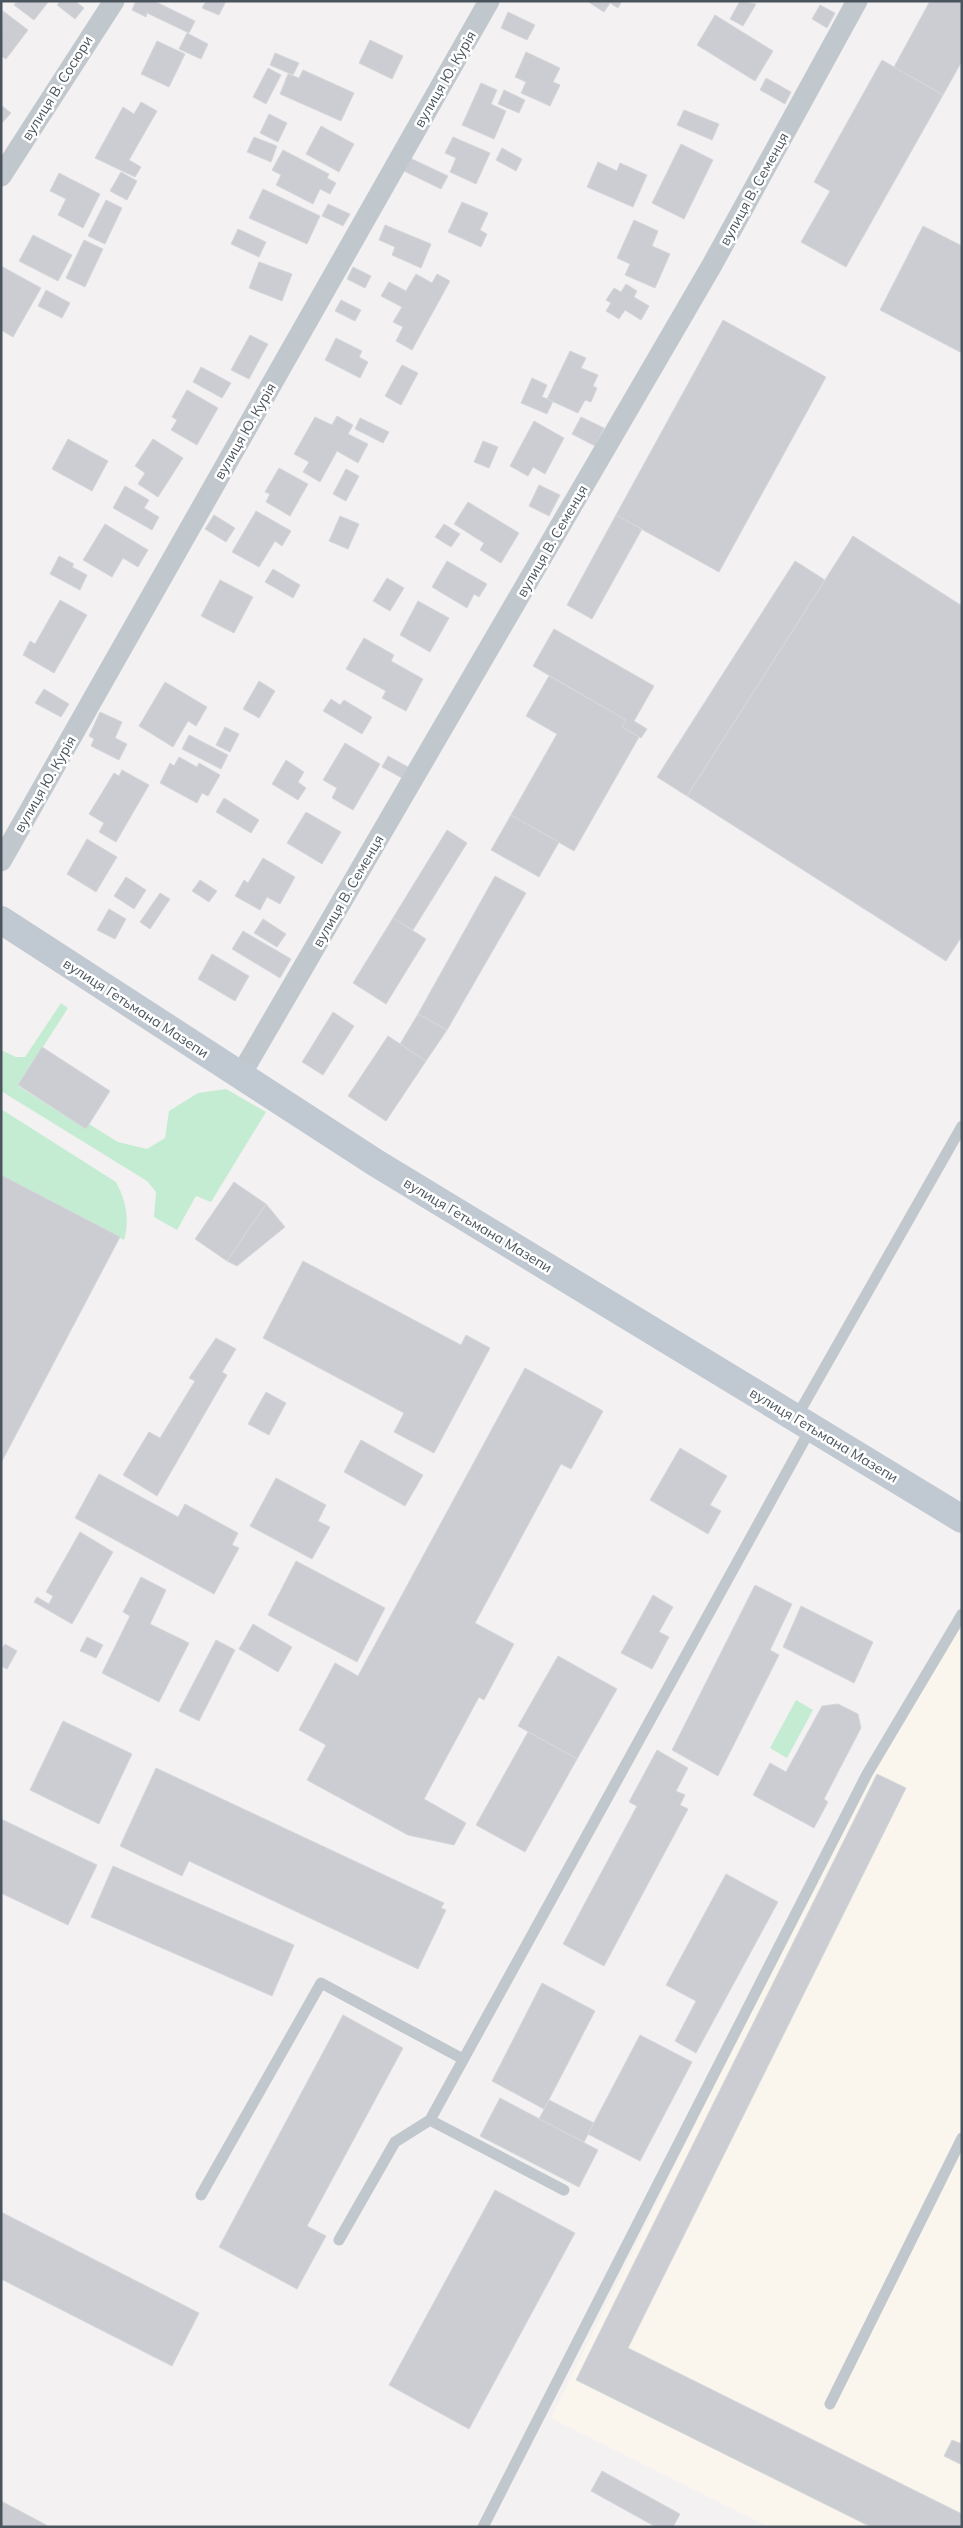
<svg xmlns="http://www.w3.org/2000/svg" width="963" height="2528" font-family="Mulish,sans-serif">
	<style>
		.commercial { fill: #fbf6ed }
		.green { fill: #c4ecd2 }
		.building { fill: #cbcdd3; stroke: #d5d7db }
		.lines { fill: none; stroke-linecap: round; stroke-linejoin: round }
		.lane { stroke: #c0c8ce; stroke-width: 11 }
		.street { stroke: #c0c8ce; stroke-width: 21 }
		.secondary { stroke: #c0c9d2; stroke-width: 28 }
		.labels { text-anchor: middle; stroke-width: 5; stroke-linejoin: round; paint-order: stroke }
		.street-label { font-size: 14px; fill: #4a545c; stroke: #fff }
	</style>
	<rect width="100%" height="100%" fill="#f3f1f1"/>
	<path class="commercial" d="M 962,1614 L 962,2527 L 769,2527 L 551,2418 L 867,1774 Z"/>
	<path class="green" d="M 61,1003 L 68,1008 L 18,1086 L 86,1129 L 89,1124 L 118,1142 L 147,1149 L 165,1138 L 169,1111 L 198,1093 L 226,1089 L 266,1112 L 211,1202 L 196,1196 L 177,1230 L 154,1217 L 156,1192 L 147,1181 L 1,1091 L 1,1050 L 16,1057 L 25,1057 Z
		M 1,1109 L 116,1182 C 126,1201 130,1219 124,1240 L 1,1175 Z
		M 796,1700 L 813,1710 L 787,1758 L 770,1748 Z"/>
	<path class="building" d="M 17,1 L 49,1 L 34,20 L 14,5 Z
		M 60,1 L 75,1 L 84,8 L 75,19 L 57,5 Z
		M 136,1 L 154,1 L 195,21 L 189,33 L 147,13 L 146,17 L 132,10 Z
		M 206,1 L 226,1 L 219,15 L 202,8 Z
		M 587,1 L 622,1 L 618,8 L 610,3 L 604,12 Z
		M 740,1 L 756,4 L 743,26 L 730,19 Z
		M 930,1 L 962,1 L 962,61 L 943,95 L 894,67 Z
		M 820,5 L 835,13 L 827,28 L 812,19 Z
		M 3,11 L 28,30 L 6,59 L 1,56 Z
		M 508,12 L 535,25 L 527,40 L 501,28 Z
		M 715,15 L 773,51 L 755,81 L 697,45 Z
		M 187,33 L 208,44 L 201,59 L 179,49 Z
		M 370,40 L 403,56 L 392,79 L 359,63 Z
		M 157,41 L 185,54 L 169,87 L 141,74 Z
		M 526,52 L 560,68 L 553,82 L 560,85 L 550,106 L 521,93 L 526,82 L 515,77 Z
		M 275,53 L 299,63 L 293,75 L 270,65 Z
		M 882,60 L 943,95 L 846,267 L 801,242 L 830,191 L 814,182 Z
		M 268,68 L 281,75 L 266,104 L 253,97 Z
		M 303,70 L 354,93 L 341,121 L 280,94 L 288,74 L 299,78 Z
		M 766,78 L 791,92 L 785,104 L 760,90 Z
		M 481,83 L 497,90 L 491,104 L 506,111 L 494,139 L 462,125 Z
		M 504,90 L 525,100 L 519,113 L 498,104 Z
		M 141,102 L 157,111 L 129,160 L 141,167 L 135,177 L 95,158 L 123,107 L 134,114 Z
		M 1,105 L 11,113 L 1,124 Z
		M 684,110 L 719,124 L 712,140 L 677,125 Z
		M 269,114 L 287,123 L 278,142 L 260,133 Z
		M 321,126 L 354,144 L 339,172 L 306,154 Z
		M 254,137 L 277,146 L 271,162 L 247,152 Z
		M 453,137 L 490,153 L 476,184 L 450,172 L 456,158 L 445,153 Z
		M 681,144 L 713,160 L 684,219 L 652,203 Z
		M 502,148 L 522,159 L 516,171 L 496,160 Z
		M 283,150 L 329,174 L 327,178 L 336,183 L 330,194 L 320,189 L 313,204 L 276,185 L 281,175 L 272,170 Z
		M 410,158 L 448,176 L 441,189 L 404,171 Z
		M 598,162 L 617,171 L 620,163 L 647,175 L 633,207 L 587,187 Z
		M 121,172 L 137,181 L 127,200 L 110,191 Z
		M 59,173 L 100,194 L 83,228 L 58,215 L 66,199 L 50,191 Z
		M 263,189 L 320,216 L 307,244 L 249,218 Z
		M 106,200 L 122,208 L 105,244 L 88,236 Z
		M 462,202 L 488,213 L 480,230 L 487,234 L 481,247 L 448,232 Z
		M 328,204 L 350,214 L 343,226 L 322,216 Z
		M 634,220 L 658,231 L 652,246 L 670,254 L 655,288 L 625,275 L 630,264 L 617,258 Z
		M 385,225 L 431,244 L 421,268 L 392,255 L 395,247 L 379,240 Z
		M 923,226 L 962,246 L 962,353 L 880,310 Z
		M 238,229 L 266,242 L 259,257 L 231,244 Z
		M 33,235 L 72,255 L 58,281 L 19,261 Z
		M 84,240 L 103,249 L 85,287 L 66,278 Z
		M 259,262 L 292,274 L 282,301 L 249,288 Z
		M 1,266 L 41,288 L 13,337 L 1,330 Z
		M 353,267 L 371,276 L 365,288 L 347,279 Z
		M 416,274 L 432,283 L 437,274 L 450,281 L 412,350 L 396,341 L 403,327 L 393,322 L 402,307 L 381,296 L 389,282 L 406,291 Z
		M 626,284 L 637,291 L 634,297 L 649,306 L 641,320 L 625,310 L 619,319 L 606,311 L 611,303 L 606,300 L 614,288 L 621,292 Z
		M 46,290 L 70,303 L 62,318 L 38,306 Z
		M 341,300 L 361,310 L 355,321 L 335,311 Z
		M 723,320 L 826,377 L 719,572 L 616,515 Z
		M 250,335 L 268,344 L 249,379 L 231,370 Z
		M 336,338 L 362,351 L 359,357 L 368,362 L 360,378 L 325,360 Z
		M 570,351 L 586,358 L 581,368 L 598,375 L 593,386 L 597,388 L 591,402 L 585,400 L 578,413 L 547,399 Z
		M 402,365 L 418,373 L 401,405 L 385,396 Z
		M 201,367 L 231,383 L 222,398 L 193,382 Z
		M 532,378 L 547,385 L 542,397 L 553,401 L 547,414 L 521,403 Z
		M 187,390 L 218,408 L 197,445 L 171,430 L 177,420 L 172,417 Z
		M 337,416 L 353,425 L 348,434 L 368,444 L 358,463 L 337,451 L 320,482 L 303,472 L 309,462 L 294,454 L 315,417 L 332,425 Z
		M 581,417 L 604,428 L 595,446 L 572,434 Z
		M 360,418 L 389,432 L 383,443 L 355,429 Z
		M 534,421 L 564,438 L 545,474 L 533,467 L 528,476 L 510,466 Z
		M 68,439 L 108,461 L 92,491 L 52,469 Z
		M 153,439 L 183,458 L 158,497 L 138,484 L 145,473 L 135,466 Z
		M 483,441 L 498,447 L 489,468 L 474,462 Z
		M 279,468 L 308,484 L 290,516 L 266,502 L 270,494 L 265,492 Z
		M 346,469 L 359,476 L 346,501 L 333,494 Z
		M 539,485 L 560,495 L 549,516 L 529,506 Z
		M 125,486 L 149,500 L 144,508 L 159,517 L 152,530 L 113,508 Z
		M 468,502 L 519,533 L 501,563 L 480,550 L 484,543 L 454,524 Z
		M 256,511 L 291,531 L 282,546 L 275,541 L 259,567 L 232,552 Z
		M 214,515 L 235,528 L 226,542 L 205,529 Z
		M 616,515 L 642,529 L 592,619 L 567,605 Z
		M 340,516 L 359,524 L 348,549 L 329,541 Z
		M 105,524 L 148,550 L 138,567 L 123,558 L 112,577 L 83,560 Z
		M 444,524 L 460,534 L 451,547 L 435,537 Z
		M 853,536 L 962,606 L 962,936 L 946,961 L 687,796 Z
		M 59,556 L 74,564 L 72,567 L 87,575 L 80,590 L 50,574 Z
		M 447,561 L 487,584 L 479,597 L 474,594 L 467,608 L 432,587 Z
		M 795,561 L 825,580 L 687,796 L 657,777 Z
		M 273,569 L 300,585 L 293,598 L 265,582 Z
		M 387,578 L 404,588 L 390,611 L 373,601 Z
		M 220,580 L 253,597 L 234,633 L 201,616 Z
		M 60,600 L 87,615 L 54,673 L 23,655 L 30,641 L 35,644 Z
		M 418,601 L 449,618 L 430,652 L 400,635 Z
		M 554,629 L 654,686 L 634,721 L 647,729 L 641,738 L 622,727 L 626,720 L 533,666 Z
		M 364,638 L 394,655 L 391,661 L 423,679 L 406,711 L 382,698 L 386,691 L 346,669 Z
		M 549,676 L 626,720 L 622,727 L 639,737 L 574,851 L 511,815 L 557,734 L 526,716 Z
		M 259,681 L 275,691 L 259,718 L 243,709 Z
		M 165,682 L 207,707 L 196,726 L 188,721 L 173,747 L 139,726 Z
		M 44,689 L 69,704 L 61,717 L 35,703 Z
		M 331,699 L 340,705 L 344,700 L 372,717 L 362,734 L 323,711 Z
		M 100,712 L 122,722 L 115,738 L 127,744 L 119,760 L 91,746 L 94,739 L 89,736 Z
		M 225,727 L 239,734 L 230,752 L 216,745 Z
		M 189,735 L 228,755 L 221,769 L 182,749 Z
		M 345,743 L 380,764 L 353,810 L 332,798 L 337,788 L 323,780 Z
		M 388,756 L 408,767 L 402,778 L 382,767 Z
		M 179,757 L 197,767 L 199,763 L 220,775 L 208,796 L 202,793 L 197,803 L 160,783 L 170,763 L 174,766 Z
		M 286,760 L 304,772 L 298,782 L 306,788 L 298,800 L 272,784 Z
		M 122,770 L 149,785 L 116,842 L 99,832 L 104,823 L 89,814 L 114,773 L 119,776 Z
		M 224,798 L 259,820 L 251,833 L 216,812 Z
		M 306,812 L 341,832 L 322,864 L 287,843 Z
		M 511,815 L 559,842 L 539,877 L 491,850 Z
		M 447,830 L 467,843 L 413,930 L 393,918 Z
		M 87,839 L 117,857 L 96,892 L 67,874 Z
		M 263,858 L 295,877 L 280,904 L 267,897 L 260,910 L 235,896 L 244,880 L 248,883 Z
		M 495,876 L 526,893 L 447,1030 L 418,1014 Z
		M 126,877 L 146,890 L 134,909 L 114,896 Z
		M 200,880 L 217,891 L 209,902 L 192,891 Z
		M 160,893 L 170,899 L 150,929 L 140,922 Z
		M 109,909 L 126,919 L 115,939 L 97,930 Z
		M 393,918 L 426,939 L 386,1004 L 353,983 Z
		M 263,919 L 286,934 L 277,947 L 254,933 Z
		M 243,931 L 291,959 L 280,978 L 232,949 Z
		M 212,954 L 249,976 L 235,1001 L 198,979 Z
		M 333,1012 L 354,1026 L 323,1075 L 302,1062 Z
		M 418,1014 L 447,1030 L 426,1061 L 400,1044 Z
		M 388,1036 L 426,1061 L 386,1121 L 348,1096 Z
		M 42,1047 L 110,1091 L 86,1129 L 18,1085 Z
		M 1,1175 L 120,1237 L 1,1463 Z
		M 234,1182 L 266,1204 L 227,1261 L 195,1239 Z
		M 266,1204 L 285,1227 L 237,1266 L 227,1261 Z
		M 303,1261 L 461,1345 L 466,1335 L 490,1348 L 434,1453 L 394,1432 L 404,1413 L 263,1338 Z
		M 216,1338 L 236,1349 L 222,1372 L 227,1375 L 157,1496 L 123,1475 L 149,1432 L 160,1438 L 195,1381 L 189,1378 Z
		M 525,1368 L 603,1411 L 571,1469 L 561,1464 L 475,1623 L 514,1644 L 484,1700 L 479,1697 L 424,1799 L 466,1823 L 454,1845 L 408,1835 L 307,1780 L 326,1745 L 299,1730 L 335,1663 L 358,1676 Z
		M 266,1392 L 286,1403 L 269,1435 L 248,1424 Z
		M 361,1440 L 423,1475 L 405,1506 L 344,1472 Z
		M 680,1448 L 727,1476 L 710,1505 L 721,1511 L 708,1534 L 650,1500 Z
		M 99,1474 L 178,1517 L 185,1504 L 238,1533 L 232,1545 L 239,1548 L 214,1594 L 75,1518 Z
		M 276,1478 L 326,1505 L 318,1521 L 330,1527 L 312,1559 L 250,1526 Z
		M 80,1532 L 113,1552 L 72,1624 L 34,1602 L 37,1597 L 49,1604 L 53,1596 L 46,1592 Z
		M 296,1561 L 385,1608 L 357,1662 L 268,1615 Z
		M 141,1577 L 166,1590 L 150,1624 L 189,1643 L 159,1702 L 102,1673 L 130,1616 L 123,1612 Z
		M 755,1585 L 792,1604 L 770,1650 L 779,1655 L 718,1776 L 672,1750 Z
		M 653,1595 L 673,1607 L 659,1632 L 669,1637 L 652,1669 L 621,1653 Z
		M 801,1606 L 873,1642 L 854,1683 L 783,1647 Z
		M 253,1624 L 292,1647 L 278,1672 L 239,1649 Z
		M 87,1637 L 103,1645 L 96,1658 L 80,1651 Z
		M 216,1640 L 235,1650 L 199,1721 L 179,1711 Z
		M 5,1644 L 17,1651 L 7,1669 L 1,1666 L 1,1650 Z
		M 558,1656 L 617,1689 L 577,1759 L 518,1726 Z
		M 838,1704 L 858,1714 L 861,1728 L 824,1799 L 828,1802 L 814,1828 L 753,1795 L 770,1763 L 786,1772 L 822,1706 Z
		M 63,1721 L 132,1754 L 99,1824 L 30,1790 Z
		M 528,1732 L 577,1759 L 525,1852 L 476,1825 Z
		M 657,1750 L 688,1768 L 676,1791 L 685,1795 L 680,1805 L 688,1809 L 604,1966 L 563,1944 L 637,1806 L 629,1802 Z
		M 156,1768 L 444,1903 L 441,1908 L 446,1910 L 418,1969 L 189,1861 L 182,1876 L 120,1846 Z
		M 877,1774 L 906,1788 L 628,2348 L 962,2514 L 962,2527 L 871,2527 L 576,2380 Z
		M 1,1819 L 97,1865 L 68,1925 L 1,1893 Z
		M 113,1866 L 294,1945 L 272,1996 L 91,1917 Z
		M 726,1874 L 778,1902 L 696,2053 L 675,2041 L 696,2001 L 666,1985 Z
		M 542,1983 L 595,2011 L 544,2109 L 492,2081 Z
		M 343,2015 L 403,2048 L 307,2226 L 326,2236 L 297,2289 L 219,2247 Z
		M 640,2035 L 692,2062 L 640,2161 L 588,2134 Z
		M 500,2098 L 598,2150 L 579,2187 L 480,2136 Z
		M 549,2100 L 594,2123 L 584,2142 L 539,2119 Z
		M 495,2190 L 575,2233 L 469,2429 L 389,2385 Z
		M 1,2212 L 199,2313 L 172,2366 L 1,2279 Z
		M 952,2440 L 962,2444 L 962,2465 L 944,2456 Z
		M 602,2471 L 680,2514 L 673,2527 L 656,2527 L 591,2491 Z
		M 1,2501 L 50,2527 L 1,2527 Z"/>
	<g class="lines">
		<path class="lane" d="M 796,1418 L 962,1126
			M 430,2120 L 564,2190
			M 201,2195 L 321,1983 L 463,2059
			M 339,2240 L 395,2142 L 430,2120 L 811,1428
			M 830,2404 L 962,2138
			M 483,2527 L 867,1774 L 962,1614"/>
		<path class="street" d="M 1,176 L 114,1
			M 1,861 L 489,1
			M 240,1076 L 712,265 L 857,1"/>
		<path class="secondary" d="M 1,920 L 376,1163 L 962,1519"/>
	</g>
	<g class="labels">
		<g class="street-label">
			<text transform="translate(445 79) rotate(-60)" y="5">вулиця Ю. Курія</text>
			<text transform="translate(57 88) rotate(-58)" y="5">вулиця В. Сосюри</text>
			<text transform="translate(754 189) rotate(-61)" y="5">вулиця В. Семенця</text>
			<text transform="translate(245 431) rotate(-60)" y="5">вулиця Ю. Курія</text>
			<text transform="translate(552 541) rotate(-60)" y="5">вулиця В. Семенця</text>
			<text transform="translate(45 784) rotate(-60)" y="5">вулиця Ю. Курія</text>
			<text transform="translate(348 891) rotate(-60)" y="5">вулиця В. Семенця</text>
			<text transform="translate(136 1008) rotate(33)" y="5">вулиця Гетьмана Мазепи</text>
			<text transform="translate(478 1225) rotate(31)" y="5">вулиця Гетьмана Мазепи</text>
			<text transform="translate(824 1435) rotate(31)" y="5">вулиця Гетьмана Мазепи</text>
		</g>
	</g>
	<rect width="963" height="2528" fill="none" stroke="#4a545c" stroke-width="5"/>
</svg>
